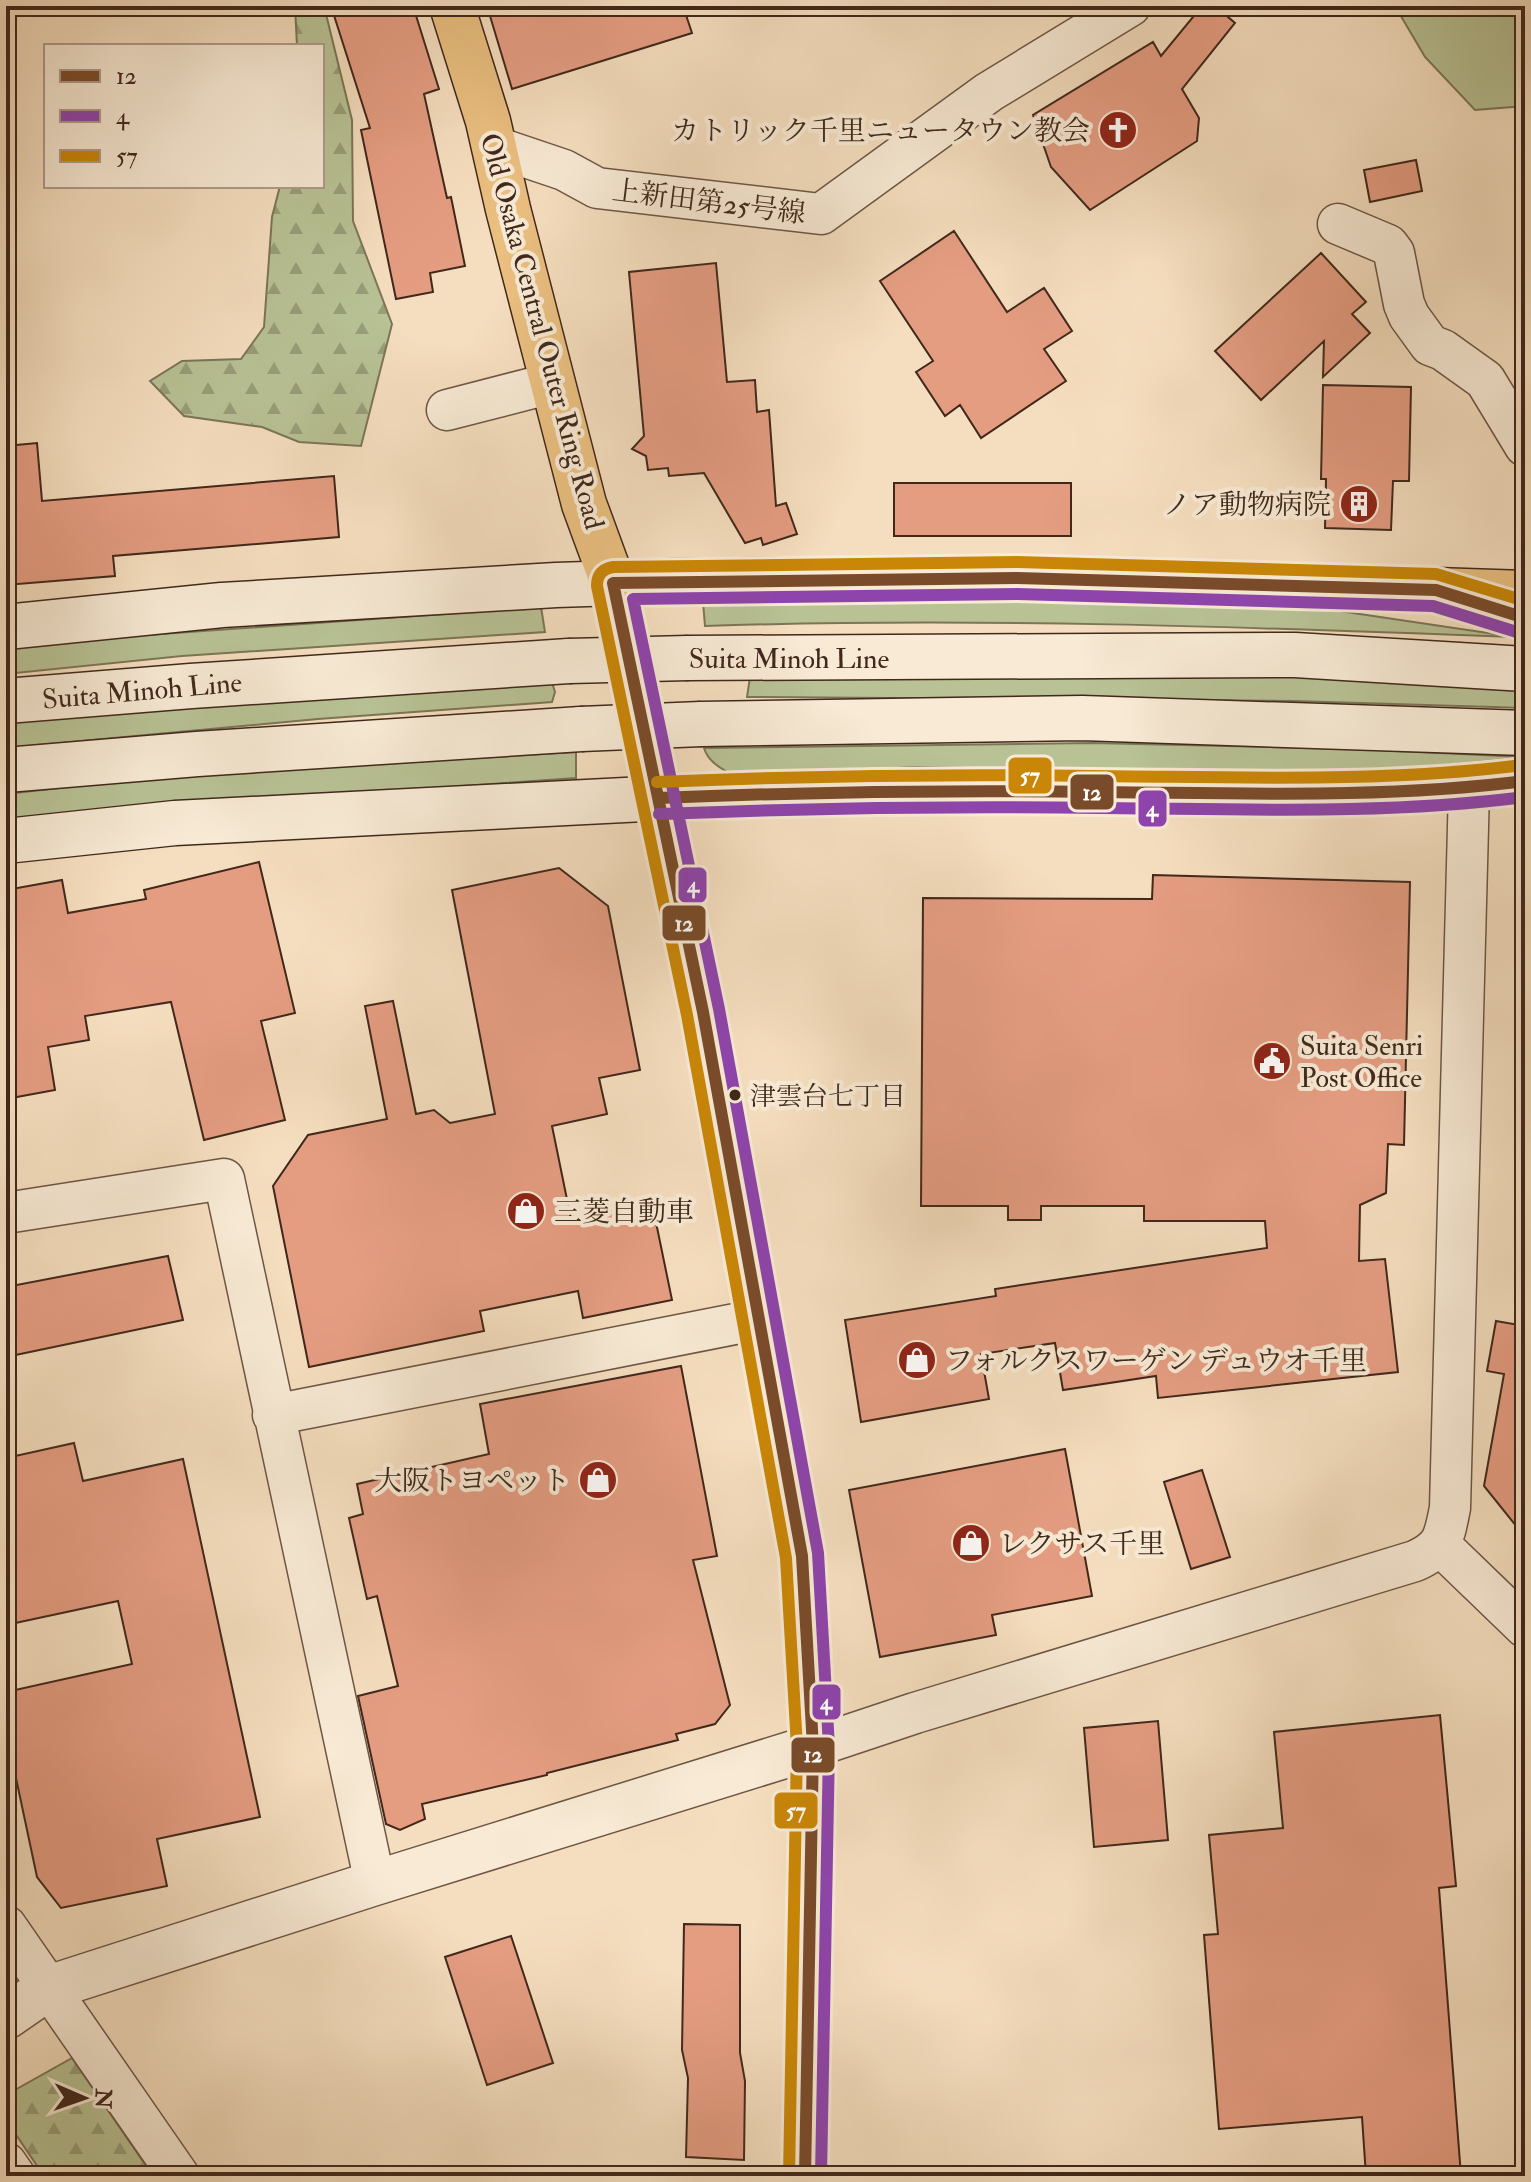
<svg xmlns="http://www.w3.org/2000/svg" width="1531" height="2182" font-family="'IM FELL Double Pica','Noto Serif JP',serif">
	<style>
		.grass { fill: #b8c295; stroke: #7c7558; stroke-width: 2 }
		.forest { fill: url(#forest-firs); stroke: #7c7558; stroke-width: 2 }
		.building { fill: #e59d82; stroke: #40281b; stroke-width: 2 }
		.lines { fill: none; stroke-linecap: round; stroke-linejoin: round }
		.minor-casing { stroke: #6d5644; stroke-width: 43 }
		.tertiary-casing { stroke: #6d5644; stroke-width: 47 }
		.secondary-casing { stroke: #40281b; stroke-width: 47 }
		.primary-casing { stroke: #40281b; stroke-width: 47 }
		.minor { stroke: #f8ead5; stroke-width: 40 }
		.tertiary { stroke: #f8ead5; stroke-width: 44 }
		.secondary { stroke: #f8ead5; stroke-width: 44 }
		.primary { stroke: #eabf80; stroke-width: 44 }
		.secondary-bridge-casing { stroke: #40281b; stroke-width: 47; stroke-linecap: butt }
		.secondary-bridge { stroke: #f8ead5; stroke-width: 44 }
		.bus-1-casing { stroke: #f8ead5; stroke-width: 18 }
		.bus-2-casing { stroke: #f8ead5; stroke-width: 18 }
		.bus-3-casing { stroke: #f8ead5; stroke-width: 18 }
		.bus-1 { stroke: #7a4b2a; stroke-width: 12 }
		.bus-2 { stroke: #8e44ad; stroke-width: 12 }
		.bus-3 { stroke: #c98607; stroke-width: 12 }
		.bus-dot { fill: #40281b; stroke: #f8ead5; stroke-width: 3 }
		.labels { text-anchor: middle; stroke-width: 8; stroke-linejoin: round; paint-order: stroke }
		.bus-label { font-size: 26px; fill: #40281b; stroke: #f8ead5; text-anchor: start }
		.poi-label { font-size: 28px; fill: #40281b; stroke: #f8ead5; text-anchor: start }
		.street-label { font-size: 28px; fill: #40281b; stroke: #f8ead5 }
		.line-badge { stroke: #f8ead5; stroke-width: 3 }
		.badge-label { font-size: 22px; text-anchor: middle; font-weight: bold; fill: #fff }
	</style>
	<defs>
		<pattern id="forest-firs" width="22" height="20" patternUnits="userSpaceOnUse" patternTransform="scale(2)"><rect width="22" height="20" fill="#b8c295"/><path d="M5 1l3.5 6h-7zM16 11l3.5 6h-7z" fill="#979e79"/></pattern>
	</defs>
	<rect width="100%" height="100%" fill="#f5debf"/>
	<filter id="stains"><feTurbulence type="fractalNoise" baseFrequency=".0025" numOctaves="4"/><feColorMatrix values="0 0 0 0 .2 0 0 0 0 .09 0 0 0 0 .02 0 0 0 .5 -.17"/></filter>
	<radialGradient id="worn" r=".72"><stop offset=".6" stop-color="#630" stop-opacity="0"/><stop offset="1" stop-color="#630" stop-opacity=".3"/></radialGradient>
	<path class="grass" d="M 1395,6 L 1525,6 L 1525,106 L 1475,110 L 1425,57 Z
		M 971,600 L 1166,601 L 1326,609 L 1515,637 C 1245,627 975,617 705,626 L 703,602 Z
		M 541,607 L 545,632 L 182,656 L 6,674 L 6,645 Z
		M 1323,676 L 1525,687 L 1525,708 L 1295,701 L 747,697 L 750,677 Z
		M 551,679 L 555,692 L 552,702 L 318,719 L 6,748 L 6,721 Z
		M 1092,743 L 1354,749 L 1524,757 L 1407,769 L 1300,775 L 734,776 C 722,769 708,762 704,748 Z
		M 576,752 L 576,778 L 220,803 L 6,822 L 6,794 L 157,777 Z"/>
	<path class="forest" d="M 295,6 L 324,6 L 352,120 L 353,221 L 392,324 L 361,446 L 299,442 L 262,427 L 184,416 L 150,381 L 182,361 L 241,359 L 264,327 L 272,217 L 280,186 L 322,186 L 322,46 L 297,46 Z
		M 72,2058 L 153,2176 L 44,2176 L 6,2120 L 6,2095 Z"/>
	<path class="building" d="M 331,6 L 413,6 L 439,89 L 424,94 L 447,198 L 451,197 L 465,266 L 430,273 L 433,292 L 396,299 L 361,130 L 370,128 Z
		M 487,6 L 683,6 L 692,33 L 512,89 Z
		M 1202,6 L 1215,6 L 1235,23 L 1182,89 L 1199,118 L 1197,141 L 1090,210 L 1051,167 L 1033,115 L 1153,42 L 1161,56 Z
		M 1416,160 L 1422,191 L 1370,202 L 1364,170 Z
		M 954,231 L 1007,312 L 1044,288 L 1072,331 L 1044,349 L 1066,381 L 981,438 L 960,405 L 945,416 L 916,372 L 933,361 L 880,281 Z
		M 1321,253 L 1366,302 L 1352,314 L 1370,333 L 1323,377 L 1324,341 L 1261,400 L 1215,351 Z
		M 716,263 L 727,382 L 755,380 L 757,412 L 769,410 L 776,506 L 786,503 L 797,534 L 763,545 L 761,538 L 745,543 L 704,473 L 669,476 L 668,468 L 648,470 L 646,456 L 632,449 L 644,436 L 629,272 Z
		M 1323,385 L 1411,387 L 1409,481 L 1393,481 L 1391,530 L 1325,528 L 1326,479 L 1321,479 Z
		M 37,443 L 42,501 L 334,476 L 339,537 L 113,556 L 115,576 L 6,585 L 6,446 Z
		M 894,483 L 1071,483 L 1071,536 L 894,536 Z
		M 259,862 L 295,1013 L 261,1021 L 285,1120 L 204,1140 L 171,1002 L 85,1016 L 89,1040 L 48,1047 L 55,1090 L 6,1099 L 6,890 L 62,880 L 68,913 L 146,899 L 144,890 Z
		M 559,868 L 608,906 L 640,1070 L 599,1078 L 607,1114 L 552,1126 L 571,1219 L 652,1203 L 672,1300 L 583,1318 L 578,1291 L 480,1311 L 484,1331 L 309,1367 L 273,1186 L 308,1135 L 387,1119 L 365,1006 L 393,1001 L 416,1114 L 434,1110 L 450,1123 L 495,1114 L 452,890 Z
		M 1153,875 L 1410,882 L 1404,1145 L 1388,1144 L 1386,1193 L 1360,1205 L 1359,1261 L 1385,1259 L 1398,1372 L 1158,1398 L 1156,1376 L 1063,1390 L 1055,1343 L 981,1354 L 989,1399 L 861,1422 L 845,1320 L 996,1296 L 995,1289 L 1267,1248 L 1265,1221 L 1144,1221 L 1144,1206 L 1041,1206 L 1041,1220 L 1008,1220 L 1008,1206 L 921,1206 L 923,898 L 1152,899 Z
		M 168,1256 L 183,1320 L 6,1357 L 6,1287 Z
		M 1496,1321 L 1525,1326 L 1525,1537 L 1484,1486 L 1504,1374 L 1487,1371 Z
		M 681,1366 L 717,1556 L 693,1560 L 730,1705 L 715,1724 L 676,1734 L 678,1740 L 547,1773 L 547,1775 L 422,1804 L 425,1819 L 400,1830 L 386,1824 L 358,1696 L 398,1686 L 377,1596 L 367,1599 L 349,1518 L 363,1514 L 357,1484 L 489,1454 L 480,1404 Z
		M 74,1443 L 83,1481 L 183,1459 L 260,1817 L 157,1839 L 167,1886 L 61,1908 L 37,1877 L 6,1731 L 6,1692 L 132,1664 L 118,1601 L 6,1625 L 6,1458 Z
		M 1065,1449 L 1092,1596 L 992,1615 L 996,1635 L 880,1657 L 849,1490 Z
		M 1202,1470 L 1230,1557 L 1191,1569 L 1164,1482 Z
		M 1440,1715 L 1456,1886 L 1439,1888 L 1461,2176 L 1366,2176 L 1362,2117 L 1219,2129 L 1204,1935 L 1218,1934 L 1209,1835 L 1283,1828 L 1274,1732 Z
		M 1158,1721 L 1168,1840 L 1094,1847 L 1084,1728 Z
		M 684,1924 L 740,1925 L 740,2053 L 745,2081 L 744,2160 L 686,2157 L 688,2078 L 682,2050 Z
		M 511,1936 L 553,2063 L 487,2085 L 445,1957 Z"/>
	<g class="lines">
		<g class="minor-casing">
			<path id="minor" d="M 493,146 L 564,170 L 597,188 L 821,214 L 989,92 L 1130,6
				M 1338,224 L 1388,245 L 1394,253 L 1404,304 L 1409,316 L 1430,345 L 1443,350 L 1485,380 L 1525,446
				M 447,410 L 552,383
				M 6,1213 L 224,1179 L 375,1883
				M 273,1415 L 760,1319
				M 1440,1545 L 1525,1627
				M 813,1747 L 915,1713 L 1415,1561 C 1444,1548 1444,1537 1450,1508 L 1469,789
				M 6,1926 L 179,2176
				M 6,2163 L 15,2176"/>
		</g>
		<g class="tertiary-casing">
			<path id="tertiary" d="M 6,2017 L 48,1988 L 375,1883 L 813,1747"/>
		</g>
		<g class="secondary-casing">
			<path id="secondary" d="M 6,627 L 222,605 L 556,585 L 680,581 L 1017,578 L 1436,590 L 1525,618
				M 688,658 L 1295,655 L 1525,669
				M 6,701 L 191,686 L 569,661
				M 701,724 L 1082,718 L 1525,733
				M 6,770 L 197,754 L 581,729
				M 6,841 L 175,823 L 722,795 L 915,790 L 1328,794 L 1469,789 L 1525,781"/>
		</g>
		<g class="primary-casing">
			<path id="primary" d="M 452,6 L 488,121 L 508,209 L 584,504 L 613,583 L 703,1012 L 802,1556 L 813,1747 L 805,2176
				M 1436,590 L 1525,593"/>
		</g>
		<use href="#minor" class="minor"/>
		<use href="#tertiary" class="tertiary"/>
		<use href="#secondary" class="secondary"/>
		<use href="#primary" class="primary"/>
		<g class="secondary-bridge-casing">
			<path id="secondary-bridge" d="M 569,661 L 688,658
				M 581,729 L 701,724"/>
		</g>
		<use href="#secondary-bridge" class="secondary-bridge"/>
		<g class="bus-1-casing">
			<path id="bus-1" d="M 658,798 C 804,792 949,790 1095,792 C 1239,793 1382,799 1525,781
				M 805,2176 L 813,1747 L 802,1556 L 703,1012 L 613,583 L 1017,578 L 1436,590 L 1525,618"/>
		</g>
		<g class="bus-2-casing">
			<path id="bus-2" d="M 659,814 C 806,808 954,806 1101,808 C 1243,809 1384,815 1525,797
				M 821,2176 L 829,1747 L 818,1553 L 719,1009 L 633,599 L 1017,594 L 1433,606 L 1520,633"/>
		</g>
		<g class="bus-3-casing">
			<path id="bus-3" d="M 657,782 C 803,776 948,774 1093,776 C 1237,777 1380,783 1523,765
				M 789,2176 L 797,1747 L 786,1558 L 687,1015 L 597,586 C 597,575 602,569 613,567 L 1017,562 L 1436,574 L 1525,601"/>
		</g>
		<use href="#bus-1" class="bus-1"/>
		<use href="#bus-2" class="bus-2"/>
		<use href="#bus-3" class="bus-3"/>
	</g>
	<defs>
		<g id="church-disc" transform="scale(2)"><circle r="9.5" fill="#8f2418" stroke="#f8ead5"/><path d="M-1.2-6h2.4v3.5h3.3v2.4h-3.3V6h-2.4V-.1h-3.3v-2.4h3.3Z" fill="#fff"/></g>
		<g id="building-disc" transform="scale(2)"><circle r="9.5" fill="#8f2418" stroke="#f8ead5"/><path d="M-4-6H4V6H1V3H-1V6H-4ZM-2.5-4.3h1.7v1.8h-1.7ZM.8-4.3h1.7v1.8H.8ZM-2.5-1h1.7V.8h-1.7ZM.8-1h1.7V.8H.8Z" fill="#fff"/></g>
		<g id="civic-disc" transform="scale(2)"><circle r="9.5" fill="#8f2418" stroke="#f8ead5"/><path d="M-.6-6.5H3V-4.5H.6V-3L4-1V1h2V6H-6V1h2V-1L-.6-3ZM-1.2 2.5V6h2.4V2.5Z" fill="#fff"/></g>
		<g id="shop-disc" transform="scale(2)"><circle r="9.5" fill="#8f2418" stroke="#f8ead5"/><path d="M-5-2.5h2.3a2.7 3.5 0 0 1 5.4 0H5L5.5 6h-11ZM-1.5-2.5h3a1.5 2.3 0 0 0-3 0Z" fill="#fff"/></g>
	</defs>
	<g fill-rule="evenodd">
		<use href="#church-disc" x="1118" y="130"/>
		<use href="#building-disc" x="1359" y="504"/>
		<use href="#civic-disc" x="1272" y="1061"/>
		<use href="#shop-disc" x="526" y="1211"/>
		<use href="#shop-disc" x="917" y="1360"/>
		<use href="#shop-disc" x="598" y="1480"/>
		<use href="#shop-disc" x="971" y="1543"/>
	</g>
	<circle class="bus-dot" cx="735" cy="1095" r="7"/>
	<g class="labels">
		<g class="bus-label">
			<text x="750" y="1105">津雲台七丁目</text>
		</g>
		<g class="poi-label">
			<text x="1090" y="140" text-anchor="end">カトリック千里ニュータウン教会</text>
			<text x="1331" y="514" text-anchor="end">ノア動物病院</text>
			<text x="1300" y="1055">Suita Senri<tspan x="1300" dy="32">Post Office</tspan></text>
			<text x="554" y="1221">三菱自動車</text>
			<text x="945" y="1370">フォルクスワーゲン デュウオ千里</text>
			<text x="570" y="1490" text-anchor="end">大阪トヨペット</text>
			<text x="999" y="1553">レクサス千里</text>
		</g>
		<g class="street-label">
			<text transform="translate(709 201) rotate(7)" y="10">上新田第25号線</text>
			<text transform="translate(543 331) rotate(75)" y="10">Old Osaka Central Outer Ring Road</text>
			<text x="789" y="668">Suita Minoh Line</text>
			<text transform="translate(142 690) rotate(-5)" y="10">Suita Minoh Line</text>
		</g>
	</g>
	<g class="line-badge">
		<rect x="1007" y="756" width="46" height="39" rx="8" fill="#c98607"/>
		<rect x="1069" y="773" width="46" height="38" rx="8" fill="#7a4b2a"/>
		<rect x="1137" y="789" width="31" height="39" rx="8" fill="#8e44ad"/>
		<rect x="677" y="866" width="31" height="38" rx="8" fill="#8e44ad"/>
		<rect x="661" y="904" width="46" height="38" rx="8" fill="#7a4b2a"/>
		<rect x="811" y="1683" width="31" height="38" rx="8" fill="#8e44ad"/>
		<rect x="790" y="1736" width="46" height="38" rx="8" fill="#7a4b2a"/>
		<rect x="773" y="1791" width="46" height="39" rx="8" fill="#c98607"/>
	</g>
	<g class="badge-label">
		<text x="1030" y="783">57</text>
		<text x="1092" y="800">12</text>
		<text x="1152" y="816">4</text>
		<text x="693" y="892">4</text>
		<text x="684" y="931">12</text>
		<text x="826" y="1709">4</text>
		<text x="813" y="1762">12</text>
		<text x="796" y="1818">57</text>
	</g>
	<rect width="1531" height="2182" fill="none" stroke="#f5debf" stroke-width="32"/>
	<rect x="8" y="8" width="1515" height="2166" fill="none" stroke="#40281b" stroke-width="4"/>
	<rect x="16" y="16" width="1499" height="2150" fill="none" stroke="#40281b" stroke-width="2"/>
	<rect x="44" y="44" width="280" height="144" fill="#f8ead5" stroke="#ae9c8b" stroke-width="2"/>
	<rect x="60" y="70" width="40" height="12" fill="#7a4b2a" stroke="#ae9c8b" stroke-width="2"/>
	<text x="116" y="84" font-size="24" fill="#40281b">12</text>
	<rect x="60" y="110" width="40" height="12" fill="#8e44ad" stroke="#ae9c8b" stroke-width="2"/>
	<text x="116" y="124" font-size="24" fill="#40281b">4</text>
	<rect x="60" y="150" width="40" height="12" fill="#c98607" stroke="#ae9c8b" stroke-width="2"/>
	<text x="116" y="164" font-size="24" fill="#40281b">57</text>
	<g transform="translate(84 2098) rotate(92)" stroke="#f8ead5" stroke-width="6" paint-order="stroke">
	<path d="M0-6L14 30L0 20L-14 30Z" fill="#40281b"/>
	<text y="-12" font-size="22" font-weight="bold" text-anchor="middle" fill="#40281b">N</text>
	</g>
	<rect width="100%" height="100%" filter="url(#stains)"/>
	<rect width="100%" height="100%" fill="url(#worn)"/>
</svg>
